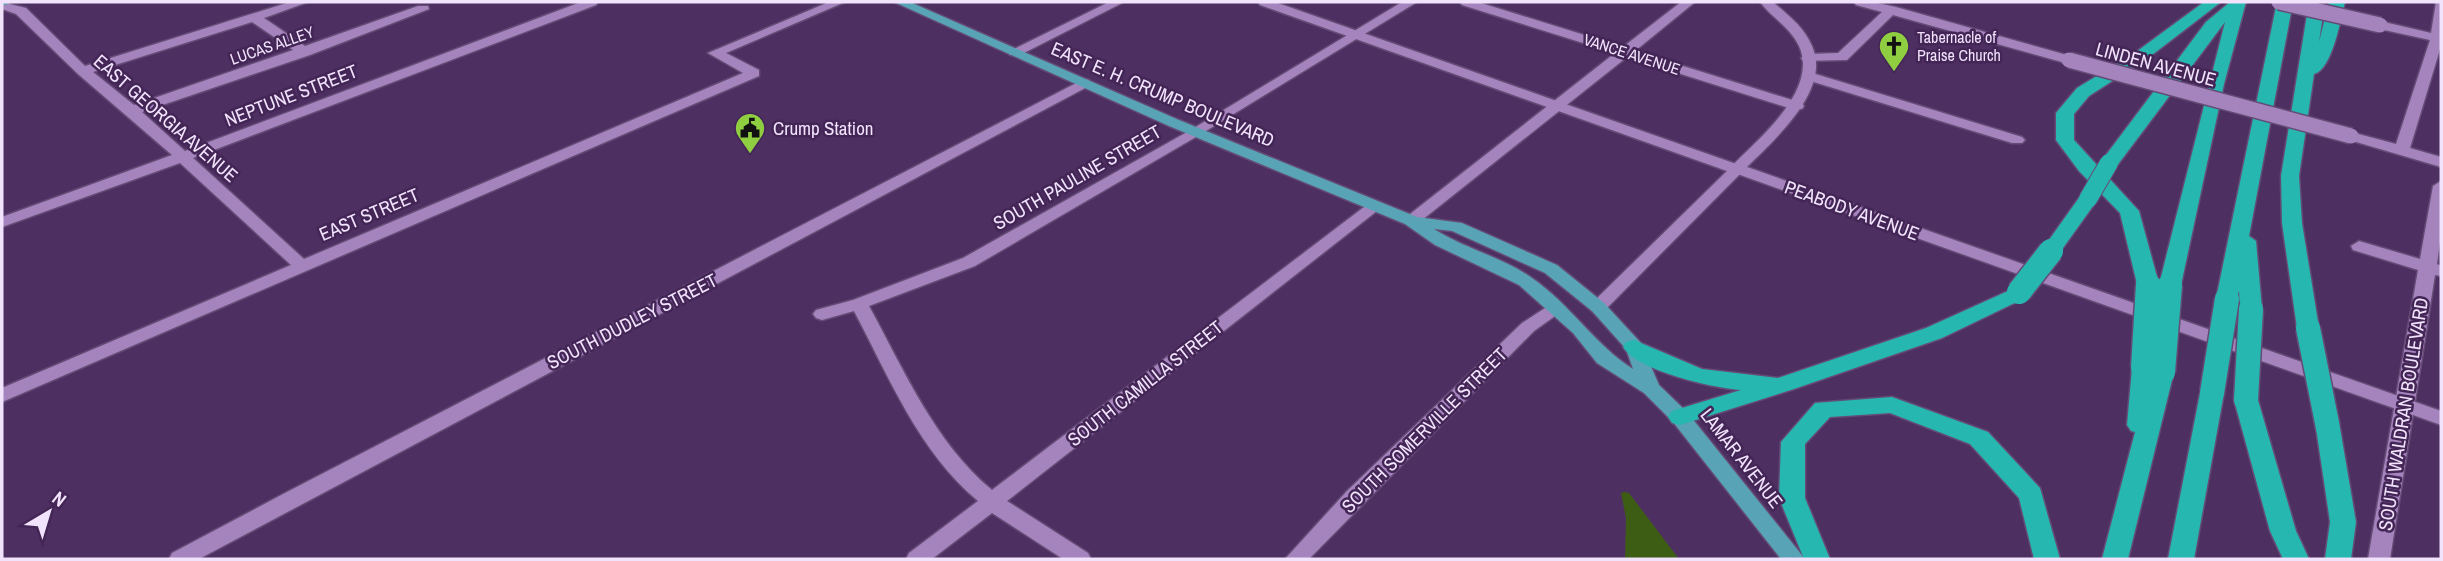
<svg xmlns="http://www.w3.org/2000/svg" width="2443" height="561" font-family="'Archivo Narrow',sans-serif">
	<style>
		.water { fill: #3e5d14 }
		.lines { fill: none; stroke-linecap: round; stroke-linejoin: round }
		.minor-casing { stroke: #644b75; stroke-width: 3 }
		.tertiary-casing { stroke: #644b75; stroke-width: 3 }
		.secondary-casing { stroke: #644b75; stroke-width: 3 }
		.primary-casing { stroke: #644b75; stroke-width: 3 }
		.motorway-casing { stroke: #644b75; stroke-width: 3 }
		.minor { fill: #a584bd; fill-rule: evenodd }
		.tertiary { fill: #a584bd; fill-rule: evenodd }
		.secondary { fill: #a584bd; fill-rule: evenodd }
		.primary { fill: #58a3b5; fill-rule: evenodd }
		.motorway { fill: #25b7b0; fill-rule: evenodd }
		.minor-bridge-casing { stroke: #644b75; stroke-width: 18; stroke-linecap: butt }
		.motorway-bridge-far1-casing { stroke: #644b75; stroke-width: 20; stroke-linecap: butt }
		.motorway-bridge-casing { stroke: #644b75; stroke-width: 27; stroke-linecap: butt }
		.minor-bridge { stroke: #a584bd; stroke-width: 15 }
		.motorway-bridge-far1 { stroke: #25b7b0; stroke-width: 18 }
		.motorway-bridge { stroke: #25b7b0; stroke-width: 24 }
		.labels { text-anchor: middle; stroke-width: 5; stroke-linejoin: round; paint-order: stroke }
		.far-poi-label { font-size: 16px; fill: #f1e3fc; stroke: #432556; text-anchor: start }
		.far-street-label { font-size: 16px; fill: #f1e3fc; stroke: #432556 }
		.street-label { font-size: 19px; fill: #f1e3fc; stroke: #432556 }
		.poi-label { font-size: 19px; fill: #f1e3fc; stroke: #432556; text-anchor: start }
	</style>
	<rect width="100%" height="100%" fill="#4e2f62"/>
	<path class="water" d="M 1625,492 L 1629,493 L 1679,559 L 1625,559 L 1626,518 L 1621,493 Z"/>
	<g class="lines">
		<g class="minor-casing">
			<path id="minor" d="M 2,2 L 26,8 L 85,66 L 290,2 L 308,2 L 264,18 L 305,46 L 418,6 L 428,6 L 429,9 L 310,55 L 142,112 L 185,151 L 581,2 L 598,2 L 596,5 L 193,158 L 304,259 L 743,73 L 708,53 L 829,2 L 845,2 L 726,53 L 759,70 L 759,76 L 2,402 L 2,388 L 291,265 L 180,163 L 2,227 L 2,217 L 172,155 L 78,74 L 16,14 L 2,9 ZM 252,22 L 293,50 L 134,105 L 93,72 Z
				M 1109,2 L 1124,2 L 1020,55 L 1010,55 L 1008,52 Z
				M 1460,2 L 1478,2 L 1623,47 L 1681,2 L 1695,2 L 1635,51 L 1802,103 L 1804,106 L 1802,109 L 1792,109 L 1627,57 L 1417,224 L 1405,224 L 1403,221 L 1405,218 L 1615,53 L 1462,5 Z
				M 1854,2 L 1873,2 L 1896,7 L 2074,57 L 2076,60 L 2069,64 L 1893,15 L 1847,60 L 1803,61 L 1801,58 L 1808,54 L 1838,53 L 1882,12 L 1856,5 Z
				M 2436,2 L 2441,2 L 2441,46 L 2410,148 L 2441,157 L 2441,167 L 2346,139 L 2344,136 L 2351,132 L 2396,144 L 2430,40 L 2375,28 L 2373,25 L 2380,21 L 2431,33 Z
				M 1809,72 L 2022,137 L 2025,140 L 2022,143 L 2012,143 L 1804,79 L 1804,73 Z
				M 1084,79 L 1089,80 L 1089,86 L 199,559 L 169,559 L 172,553 L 285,493 Z
				M 1196,127 L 1203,131 L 1201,134 L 975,266 L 869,306 C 904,370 935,443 992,490 L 1368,204 L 1374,202 L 1382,207 L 1007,501 L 1088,553 L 1091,559 L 1063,559 L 992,513 L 932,559 L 906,559 L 909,553 L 978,501 C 919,452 889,377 854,311 L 822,320 L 816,318 L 813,314 L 816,310 L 853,300 L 963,258 Z
				M 2441,181 L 2441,235 L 2437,264 L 2441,266 L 2441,276 L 2435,275 L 2390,559 L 2368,559 L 2418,270 L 2353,250 L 2351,246 L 2359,241 L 2420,259 L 2433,186 Z
				M 1556,301 L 1565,307 L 1562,311 L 1534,331 L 1309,559 L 1285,559 L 1347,491 L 1522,323 Z"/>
		</g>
		<g class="tertiary-casing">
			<path id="tertiary" d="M 1258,2 L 1275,2 L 1742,166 L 1745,169 L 1604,311 L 1592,311 L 1589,307 L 1592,303 L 1727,171 L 1260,5 Z"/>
		</g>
		<g class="secondary-casing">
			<path id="secondary" d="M 1402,2 L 1417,2 L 1201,134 L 1191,134 L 1189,131 Z
				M 1760,2 L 1773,2 C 1788,15 1804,27 1812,46 C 1832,90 1774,140 1747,167 L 2441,411 L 2441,425 L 1732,172 L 1729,169 L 1732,166 C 1759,138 1819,90 1799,46 C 1790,27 1772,18 1760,2 Z"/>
		</g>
		<g class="primary-casing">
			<path id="primary" d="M 2,2 L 13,2 L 2,6 Z
				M 894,2 L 910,2 L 1179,120 L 1417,217 L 1462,223 L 1557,265 L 1604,303 L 1641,343 L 1659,385 L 1687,412 L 1805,559 L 1781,559 L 1673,422 L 1644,393 L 1597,363 L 1573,333 L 1519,285 L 1435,245 L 1405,224 L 1169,126 ZM 1434,229 L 1452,231 L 1545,273 L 1592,311 L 1626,349 L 1633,369 C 1595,345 1570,304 1532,278 C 1503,257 1465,249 1434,229 Z"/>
		</g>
		<g class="motorway-casing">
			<path id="motorway" d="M 2204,2 L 2221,2 L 2148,58 L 2089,96 L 2074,114 L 2074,140 L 2139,211 L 2159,284 L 2155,288 L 2141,288 L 2137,284 L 2120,213 L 2079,171 L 2056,140 L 2056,113 L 2077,88 L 2136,52 Z
				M 2230,2 L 2246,2 L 2224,84 L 2181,285 L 2177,290 L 2163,290 L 2159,285 L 2225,22 L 2116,167 L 2109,169 L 2100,163 L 2206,22 Z
				M 2277,2 L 2293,2 L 2249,236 L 2256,241 L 2262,309 L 2259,314 L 2243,314 L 2240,309 L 2239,291 L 2235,304 L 2219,304 L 2216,299 Z
				M 2309,2 L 2325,2 L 2319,42 L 2329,2 L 2345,2 C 2341,18 2332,70 2314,74 L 2299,176 L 2302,223 L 2319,328 L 2316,333 L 2300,333 L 2297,328 L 2282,223 L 2281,176 Z
				M 2088,193 L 2098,199 L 2058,255 L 2044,255 L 2041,251 L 2044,247 L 2081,195 Z
				M 2019,286 L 2027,287 L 2030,292 L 2027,297 L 1942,338 L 1794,389 L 1680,425 L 1672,423 L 1668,417 L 1672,411 L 1741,390 C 1713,388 1638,371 1623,347 L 1626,342 L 1634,340 L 1702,369 L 1778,378 L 1926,328 Z
				M 2143,361 L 2151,363 L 2154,368 L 2163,364 L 2171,367 L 2174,372 L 2128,559 L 2102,559 L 2135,432 L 2131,431 L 2127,425 L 2132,368 L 2135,363 Z
				M 2212,385 L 2220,387 L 2224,393 L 2194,559 L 2168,559 L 2200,393 L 2204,387 Z
				M 2246,392 L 2254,394 L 2258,400 L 2296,531 L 2309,559 L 2283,559 L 2270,531 L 2234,400 L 2238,394 Z
				M 1892,397 L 1988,432 L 2040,488 L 2060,559 L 2034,559 L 2019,498 L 1970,444 L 1890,413 L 1830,417 L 1805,444 L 1805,498 L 1830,559 L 1804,559 L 1779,498 L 1781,442 L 1815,403 Z
				M 2328,420 L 2337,422 L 2340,428 L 2356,522 L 2351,559 L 2325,559 L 2330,522 L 2316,428 L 2319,422 Z"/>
		</g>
		<use href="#minor" class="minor"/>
		<use href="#tertiary" class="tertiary"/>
		<use href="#secondary" class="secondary"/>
		<use href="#primary" class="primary"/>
		<use href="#motorway" class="motorway"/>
		<g class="minor-bridge-casing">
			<path id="minor-bridge" d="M 2279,2 L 2380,25
				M 2069,60 L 2351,136"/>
		</g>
		<g class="motorway-bridge-far1-casing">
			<path id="motorway-bridge-far1" d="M 2088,199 L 2109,163"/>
		</g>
		<g class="motorway-bridge-casing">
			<path id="motorway-bridge" d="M 2019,292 L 2051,251
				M 2308,328 L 2328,428
				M 2143,368 L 2148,284
				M 2163,372 L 2170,285
				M 2212,393 L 2227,299
				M 2246,400 L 2251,309"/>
		</g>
		<use href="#minor-bridge" class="minor-bridge"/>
		<use href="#motorway-bridge-far1" class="motorway-bridge-far1"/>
		<use href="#motorway-bridge" class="motorway-bridge"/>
	</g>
	<defs>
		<g id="church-pin" transform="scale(1.575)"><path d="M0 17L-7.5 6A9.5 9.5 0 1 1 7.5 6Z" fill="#8fcd41" stroke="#432556"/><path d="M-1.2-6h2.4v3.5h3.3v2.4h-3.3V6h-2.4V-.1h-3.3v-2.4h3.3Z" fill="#111"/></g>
		<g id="civic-pin" transform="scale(1.575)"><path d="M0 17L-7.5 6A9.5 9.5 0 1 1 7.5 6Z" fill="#8fcd41" stroke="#432556"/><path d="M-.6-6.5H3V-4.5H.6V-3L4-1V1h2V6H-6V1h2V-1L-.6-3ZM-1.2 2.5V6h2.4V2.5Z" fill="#111"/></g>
	</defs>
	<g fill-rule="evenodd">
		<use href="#church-pin" x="1894" y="46"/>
		<use href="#civic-pin" x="750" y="128"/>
	</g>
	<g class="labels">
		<g class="far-poi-label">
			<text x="1917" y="43">Tabernacle of<tspan x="1917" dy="18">Praise Church</tspan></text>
		</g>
		<g class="far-street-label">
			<text transform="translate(272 45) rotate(-19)" y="6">LUCAS ALLEY</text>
			<text transform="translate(1632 54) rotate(18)" y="6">VANCE AVENUE</text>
		</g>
		<g class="street-label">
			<text transform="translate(2156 64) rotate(15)" y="7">LINDEN AVENUE</text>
			<text transform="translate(1163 94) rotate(23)" y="7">EAST E. H. CRUMP BOULEVARD</text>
			<text transform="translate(291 95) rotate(-21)" y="7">NEPTUNE STREET</text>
			<text transform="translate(166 118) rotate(41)" y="7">EAST GEORGIA AVENUE</text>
			<text transform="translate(1077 177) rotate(-30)" y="7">SOUTH PAULINE STREET</text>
			<text transform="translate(1852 210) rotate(20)" y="7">PEABODY AVENUE</text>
			<text transform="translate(369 214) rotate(-23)" y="7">EAST STREET</text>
			<text transform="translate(632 321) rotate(-27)" y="7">SOUTH DUDLEY STREET</text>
			<text transform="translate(1145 383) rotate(-38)" y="7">SOUTH CAMILLA STREET</text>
			<text transform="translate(2403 414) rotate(-81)" y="7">SOUTH WALDRAN BOULEVARD</text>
			<text transform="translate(1424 430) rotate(-45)" y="7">SOUTH SOMERVILLE STREET</text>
			<text transform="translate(1742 458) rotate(52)" y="7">LAMAR AVENUE</text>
		</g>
		<g class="poi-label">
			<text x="773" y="135">Crump Station</text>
		</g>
	</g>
	<rect width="2443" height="561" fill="none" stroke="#f1e3fc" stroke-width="7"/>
	<g transform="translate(49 512) rotate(38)" stroke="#432556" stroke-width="5" paint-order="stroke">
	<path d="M0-5L12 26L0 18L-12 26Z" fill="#f1e3fc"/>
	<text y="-10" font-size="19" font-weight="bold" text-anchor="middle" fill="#f1e3fc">N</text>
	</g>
</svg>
